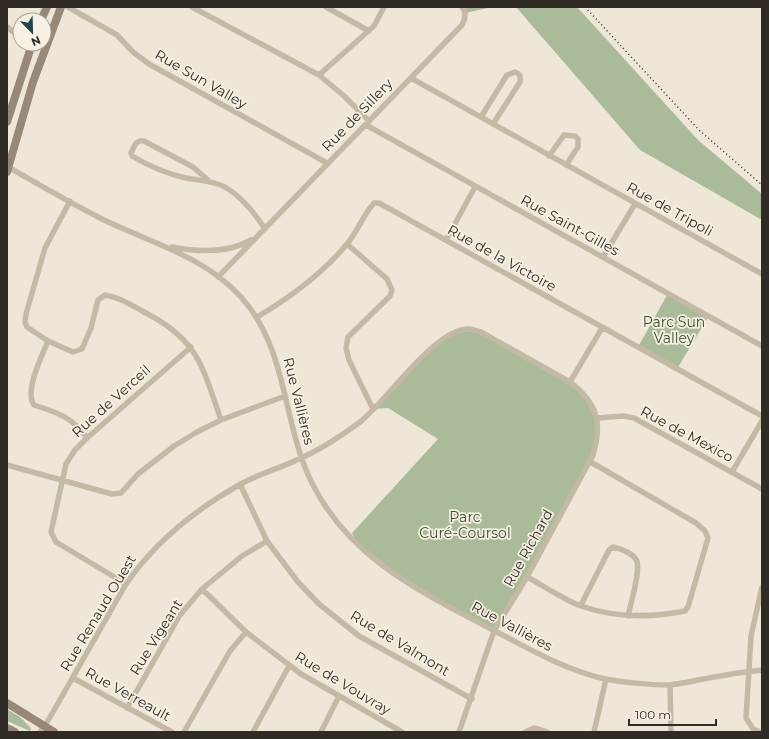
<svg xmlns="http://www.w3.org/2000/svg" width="769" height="739" font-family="Montserrat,sans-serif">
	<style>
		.green { fill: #aabb9a }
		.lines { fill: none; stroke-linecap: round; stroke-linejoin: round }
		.minor { stroke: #c4b9a5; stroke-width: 5.5 }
		.secondary { stroke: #978877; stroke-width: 8 }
		.rail { stroke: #312b26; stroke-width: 1.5; stroke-dasharray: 1 3; stroke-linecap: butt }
		.labels { text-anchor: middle; stroke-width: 3.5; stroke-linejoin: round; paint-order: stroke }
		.street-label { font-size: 14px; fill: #312b26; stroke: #f6f1e3 }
		.park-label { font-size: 14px; fill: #3b4d2c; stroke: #f6f1e3 }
	</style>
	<rect width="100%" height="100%" fill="#eee7d8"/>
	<path class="green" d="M 467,7 L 493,7 L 465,13 L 464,9 Z
		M 516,7 L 577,7 L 698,140 L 762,194 L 762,220 L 640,150 Z
		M 667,295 L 708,317 L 677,369 L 638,347 Z
		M 459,331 L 481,332 L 582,392 L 597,418 L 593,455 L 494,631 L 411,586 L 359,547 L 352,533 L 438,439 L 388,408 L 373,409 L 438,342 Z
		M 7,709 L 20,717 L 31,728 L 30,731 L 7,721 Z"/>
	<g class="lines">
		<path class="minor" d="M 68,7 L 117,35 L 133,52 L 149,64 L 327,163
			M 192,7 L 319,75 L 343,95 L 369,121
			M 326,7 L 369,31
			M 7,27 L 20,37
			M 319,75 L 374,26 L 384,7
			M 411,78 L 762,274
			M 481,117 L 507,75 L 515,72 C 520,74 521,76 520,82 L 493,124
			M 366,125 L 762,346
			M 549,156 L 564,135 L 575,136 L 578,139 L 578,147 L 566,165
			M 8,167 C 40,185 72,204 104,220 C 152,243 205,257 241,297 C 288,349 282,421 311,481 C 348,558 420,591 491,629 C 528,648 564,670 605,679 C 621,682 651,685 669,685 C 678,684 689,682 698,680 C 719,676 741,672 762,670
			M 208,180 L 193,167 L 144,141 C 136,139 134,147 131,153 L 132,156 C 149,166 167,174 186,178 C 199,181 212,180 225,187 C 242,197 254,212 265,229
			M 70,201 L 45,248 L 26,314 L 25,322 L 27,327 L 48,341 L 73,352 L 82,349 L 91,328 L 98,300 L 105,295 C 119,297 131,305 144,312 C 199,340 202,366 221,420
			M 446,240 L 475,187
			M 347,244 L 387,279 L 392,290 L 390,296 L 348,337 L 346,348 L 349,360 L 373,409
			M 172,247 C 198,252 227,254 251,240
			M 603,257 L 635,204
			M 218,277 L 462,25 C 465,19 467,12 462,7
			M 257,317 C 291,297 322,274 347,244 C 358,231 363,215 374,203 L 379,203 L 762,416
			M 48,341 C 42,356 24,391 34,405 C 56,412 74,418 87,438
			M 570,382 L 602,328
			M 597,418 L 623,416 L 634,418 L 762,489
			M 7,465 L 112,494 L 121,493 L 138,474 L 174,446 L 197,432 L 221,420 L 285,396
			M 732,472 L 762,421
			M 240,484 L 267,541 L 298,582 L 319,604 L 359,636 L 472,699
			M 527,577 C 544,586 563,599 581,606 C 616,618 650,618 685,611 L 688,607 L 708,538 L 705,531 L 696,523 L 589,461
			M 126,584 L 56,542 L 51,532 L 66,464 L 75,450 L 87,438 L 191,347
			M 202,589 L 246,632 L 301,674 L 402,732
			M 581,605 L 609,550 L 613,547 C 620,548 634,554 637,561 C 640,574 631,602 628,616
			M 73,678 L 172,732
			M 670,685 L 671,732
			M 127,708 L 180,615 L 202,589 L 242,556 L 267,541
			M 40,732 L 49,719 L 126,584 C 155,542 195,510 239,485 C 258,474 281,468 301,458 C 322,449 341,436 360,422 C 387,401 435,328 469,329 C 473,329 477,331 481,332 L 570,382 C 597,403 603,422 593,455 L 527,577 L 494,631 L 459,732
			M 184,732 L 230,651 L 246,632
			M 253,732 L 289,666
			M 321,732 L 339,696
			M 525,732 L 534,728 L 547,732
			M 594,732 L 606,679
			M 761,732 L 753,729 L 746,718 L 751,636 L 762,587"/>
		<path class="secondary" d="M 41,20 L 47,7
			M 7,122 L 32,44
			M 7,172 L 33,82 L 61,7
			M 7,703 L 54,732
			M 7,728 L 15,732"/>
		<path class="rail" d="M 585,7 L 699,130 L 762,185"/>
	</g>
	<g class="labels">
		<g class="street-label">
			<text transform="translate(201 79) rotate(30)" y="5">Rue Sun Valley</text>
			<text transform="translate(357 115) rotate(-46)" y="5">Rue de Sillery</text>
			<text transform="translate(670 209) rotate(29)" y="5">Rue de Tripoli</text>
			<text transform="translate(570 225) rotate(29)" y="5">Rue Saint-Gilles</text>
			<text transform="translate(502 258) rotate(29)" y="5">Rue de la Victoire</text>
			<text transform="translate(111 401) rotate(-42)" y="5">Rue de Verceil</text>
			<text transform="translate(299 401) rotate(76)" y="5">Rue Vallières</text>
			<text transform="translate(687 434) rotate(28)" y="5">Rue de Mexico</text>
			<text transform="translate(528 548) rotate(-61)" y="5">Rue Richard</text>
			<text transform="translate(98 613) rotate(-59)" y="5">Rue Renaud Ouest</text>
			<text transform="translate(512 626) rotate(28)" y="5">Rue Vallières</text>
			<text transform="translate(156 637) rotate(-58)" y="5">Rue Vigeant</text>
			<text transform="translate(400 643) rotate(31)" y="5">Rue de Valmont</text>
			<text transform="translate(343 683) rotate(31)" y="5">Rue de Vouvray</text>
			<text transform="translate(128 694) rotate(29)" y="5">Rue Verreault</text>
		</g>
		<g class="park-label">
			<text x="674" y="327">Parc Sun<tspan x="674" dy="16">Valley</tspan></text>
			<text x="465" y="522">Parc<tspan x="465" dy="16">Curé-Coursol</tspan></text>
		</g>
	</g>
	<rect width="769" height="739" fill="none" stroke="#312b26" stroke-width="16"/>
	<g transform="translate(32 32) rotate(157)"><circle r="19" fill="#f6f1e3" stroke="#a7a297"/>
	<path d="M0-3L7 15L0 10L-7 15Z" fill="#20444e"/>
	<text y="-6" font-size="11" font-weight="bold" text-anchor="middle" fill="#312b26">N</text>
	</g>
	<path d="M629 719v6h87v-6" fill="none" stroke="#312b26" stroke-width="2"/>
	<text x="635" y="719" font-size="12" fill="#312b26" stroke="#f6f1e3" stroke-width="3" paint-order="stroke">100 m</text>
</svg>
